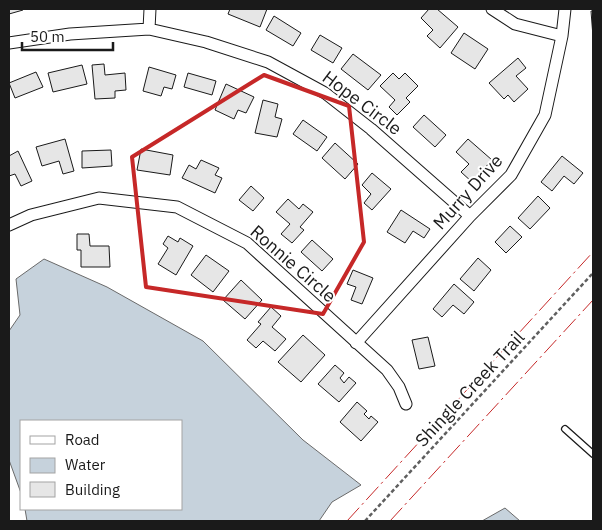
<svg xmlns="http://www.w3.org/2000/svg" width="602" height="530" font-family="'IBM Plex Sans',sans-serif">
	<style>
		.water { fill: #c6d2dc; stroke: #6a6a6a }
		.building { fill: #e6e6e6; stroke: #1a1a1a }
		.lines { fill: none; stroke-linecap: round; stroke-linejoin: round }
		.service-casing { stroke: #1a1a1a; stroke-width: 8 }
		.minor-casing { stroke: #1a1a1a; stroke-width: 13 }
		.path { stroke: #5f5f5f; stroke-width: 2.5; stroke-dasharray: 4 2.5; stroke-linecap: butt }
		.service { stroke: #fff; stroke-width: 5.5 }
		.minor { stroke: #fff; stroke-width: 11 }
		.power { stroke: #c62828; stroke-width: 1; stroke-dasharray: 18 4 2.5 4; stroke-linecap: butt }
		.marked { fill: none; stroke: #c62828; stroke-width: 4; stroke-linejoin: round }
		.labels { text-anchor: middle; stroke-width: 4; stroke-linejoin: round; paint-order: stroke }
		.street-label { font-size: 18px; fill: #1a1a1a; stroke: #fff }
	</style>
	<rect width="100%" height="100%" fill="#fff"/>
	<path class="water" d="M 44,259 L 107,287 L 203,341 L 303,440 L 361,485 L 332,502 L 319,521 L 27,521 L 25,509 L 181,509 L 181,421 L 21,421 L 21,493 L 9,460 L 9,331 L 20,315 L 16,279 Z
		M 505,508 L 520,521 L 482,521 Z"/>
	<path class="building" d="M 9,9 L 22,9 L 23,10 L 9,14 Z
		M 230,9 L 267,9 L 260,27 L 228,14 Z
		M 429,9 L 437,9 L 458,27 L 440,48 L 427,36 L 433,30 L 421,18 Z
		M 591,11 L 593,11 L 593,37 Z
		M 274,16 L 301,33 L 293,46 L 266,30 Z
		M 464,33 L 488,49 L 475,69 L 451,53 Z
		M 320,35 L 342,48 L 333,63 L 311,50 Z
		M 353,54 L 381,75 L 368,90 L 341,69 Z
		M 518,58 L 526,68 L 516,76 L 528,89 L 514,102 L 508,95 L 504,99 L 489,83 Z
		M 104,64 L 105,75 L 125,73 L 126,90 L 115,91 L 115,98 L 95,99 L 92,65 Z
		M 82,65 L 87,84 L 53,92 L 48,73 Z
		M 149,67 L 176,75 L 172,89 L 164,87 L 161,96 L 143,91 Z
		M 36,72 L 43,87 L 15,98 L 9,83 Z
		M 188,73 L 216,81 L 212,95 L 184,87 Z
		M 393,73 L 399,79 L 405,73 L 418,86 L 406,98 L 410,102 L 397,115 L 389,107 L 395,100 L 380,86 Z
		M 226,84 L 254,97 L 246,113 L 238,110 L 234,119 L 215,110 Z
		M 263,100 L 278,104 L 275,117 L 282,119 L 277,137 L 255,133 Z
		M 424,115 L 446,135 L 435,147 L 413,127 Z
		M 303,120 L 327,137 L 317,151 L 293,134 Z
		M 65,139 L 74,171 L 63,174 L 59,161 L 42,166 L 36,147 Z
		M 468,139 L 492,160 L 472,182 L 461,172 L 469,164 L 456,152 Z
		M 335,143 L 358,164 L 345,179 L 322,158 Z
		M 141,149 L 173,155 L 170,175 L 137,170 Z
		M 111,150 L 112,166 L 82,168 L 82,151 Z
		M 18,151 L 32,181 L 21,186 L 15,174 L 9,176 L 9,156 Z
		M 562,156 L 583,173 L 574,184 L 564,176 L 552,191 L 541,182 Z
		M 201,160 L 219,168 L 215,175 L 222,178 L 215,193 L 182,178 L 189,165 L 196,169 Z
		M 372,173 L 391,189 L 372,210 L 364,203 L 371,194 L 362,185 Z
		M 251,186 L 264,198 L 253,211 L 239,200 Z
		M 538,196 L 550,208 L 530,229 L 518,218 Z
		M 288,199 L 299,209 L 303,204 L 313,212 L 300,227 L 304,230 L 292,243 L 281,234 L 290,224 L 276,212 Z
		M 401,210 L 430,229 L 424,238 L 413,231 L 405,243 L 387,232 Z
		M 510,226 L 522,237 L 506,253 L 495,242 Z
		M 77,234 L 89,234 L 90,246 L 109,246 L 110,267 L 81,267 L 81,250 L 77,250 Z
		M 168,236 L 178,242 L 180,238 L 193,246 L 176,275 L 158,264 L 168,248 L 163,244 Z
		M 312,240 L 333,259 L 322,271 L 301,252 Z
		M 206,255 L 229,271 L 213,292 L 191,275 Z
		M 478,258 L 491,270 L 474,291 L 460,279 Z
		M 353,270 L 373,278 L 362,304 L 351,300 L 356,287 L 347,284 Z
		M 241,280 L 262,300 L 245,319 L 223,300 Z
		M 454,284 L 474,302 L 464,314 L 453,305 L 442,317 L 433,309 Z
		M 271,307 L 281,316 L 272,327 L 286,339 L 275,351 L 263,341 L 256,348 L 247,340 L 261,324 L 258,322 Z
		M 303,335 L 325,355 L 301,382 L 278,362 Z
		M 428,337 L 435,366 L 419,369 L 412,340 Z
		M 335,365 L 344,373 L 340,378 L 344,383 L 349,377 L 356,383 L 339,402 L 318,384 Z
		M 357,402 L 367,411 L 364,414 L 369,419 L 371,416 L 378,422 L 361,441 L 340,422 Z"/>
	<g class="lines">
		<g class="service-casing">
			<path id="service" d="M 565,429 L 593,454"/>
		</g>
		<g class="minor-casing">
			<path id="minor" d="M 492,9 L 515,24 L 562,36
				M 149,29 L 150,9
				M 9,43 L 70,34 L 149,29 L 206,42 L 268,62 L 325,93 L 371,129 L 470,216
				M 9,225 L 31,215 L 99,198 L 177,207 L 247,243 L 387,370 L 399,387 L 406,404
				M 356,343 L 470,216 L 511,175 L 545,115 L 562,36 L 565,9"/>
		</g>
		<path class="path" d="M 365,521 L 593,273"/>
		<use href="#service" class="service"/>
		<use href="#minor" class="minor"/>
		<path class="power" d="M 347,521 L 593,252
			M 390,521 L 593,300"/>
	</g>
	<path class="marked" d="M 264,75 L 349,106 L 364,242 L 323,314 L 146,287 L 132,157 Z"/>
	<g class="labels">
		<g class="street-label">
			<text transform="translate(362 103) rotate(37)" y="6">Hope Circle</text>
			<text transform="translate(468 192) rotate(-48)" y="6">Murry Drive</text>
			<text transform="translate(293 264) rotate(41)" y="6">Ronnie Circle</text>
			<text transform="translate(470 389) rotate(-47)" y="6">Shingle Creek Trail</text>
		</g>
	</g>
	<rect width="602" height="530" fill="none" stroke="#1a1a1a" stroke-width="20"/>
	<rect x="20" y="420" width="162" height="90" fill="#ffffff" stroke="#a3a3a3"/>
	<rect x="30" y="436" width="25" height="8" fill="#ffffff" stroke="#a3a3a3"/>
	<text x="65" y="445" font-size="15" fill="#1a1a1a">Road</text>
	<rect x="30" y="458" width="25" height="15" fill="#c6d2dc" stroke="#a3a3a3"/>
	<text x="65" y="470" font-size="15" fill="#1a1a1a">Water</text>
	<rect x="30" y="482" width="25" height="15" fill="#e6e6e6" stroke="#a3a3a3"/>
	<text x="65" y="495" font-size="15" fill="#1a1a1a">Building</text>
	<path d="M22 42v8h91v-8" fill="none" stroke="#1a1a1a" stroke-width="2.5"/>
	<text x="30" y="42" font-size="15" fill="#1a1a1a" stroke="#ffffff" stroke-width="4" paint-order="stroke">50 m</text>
</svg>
